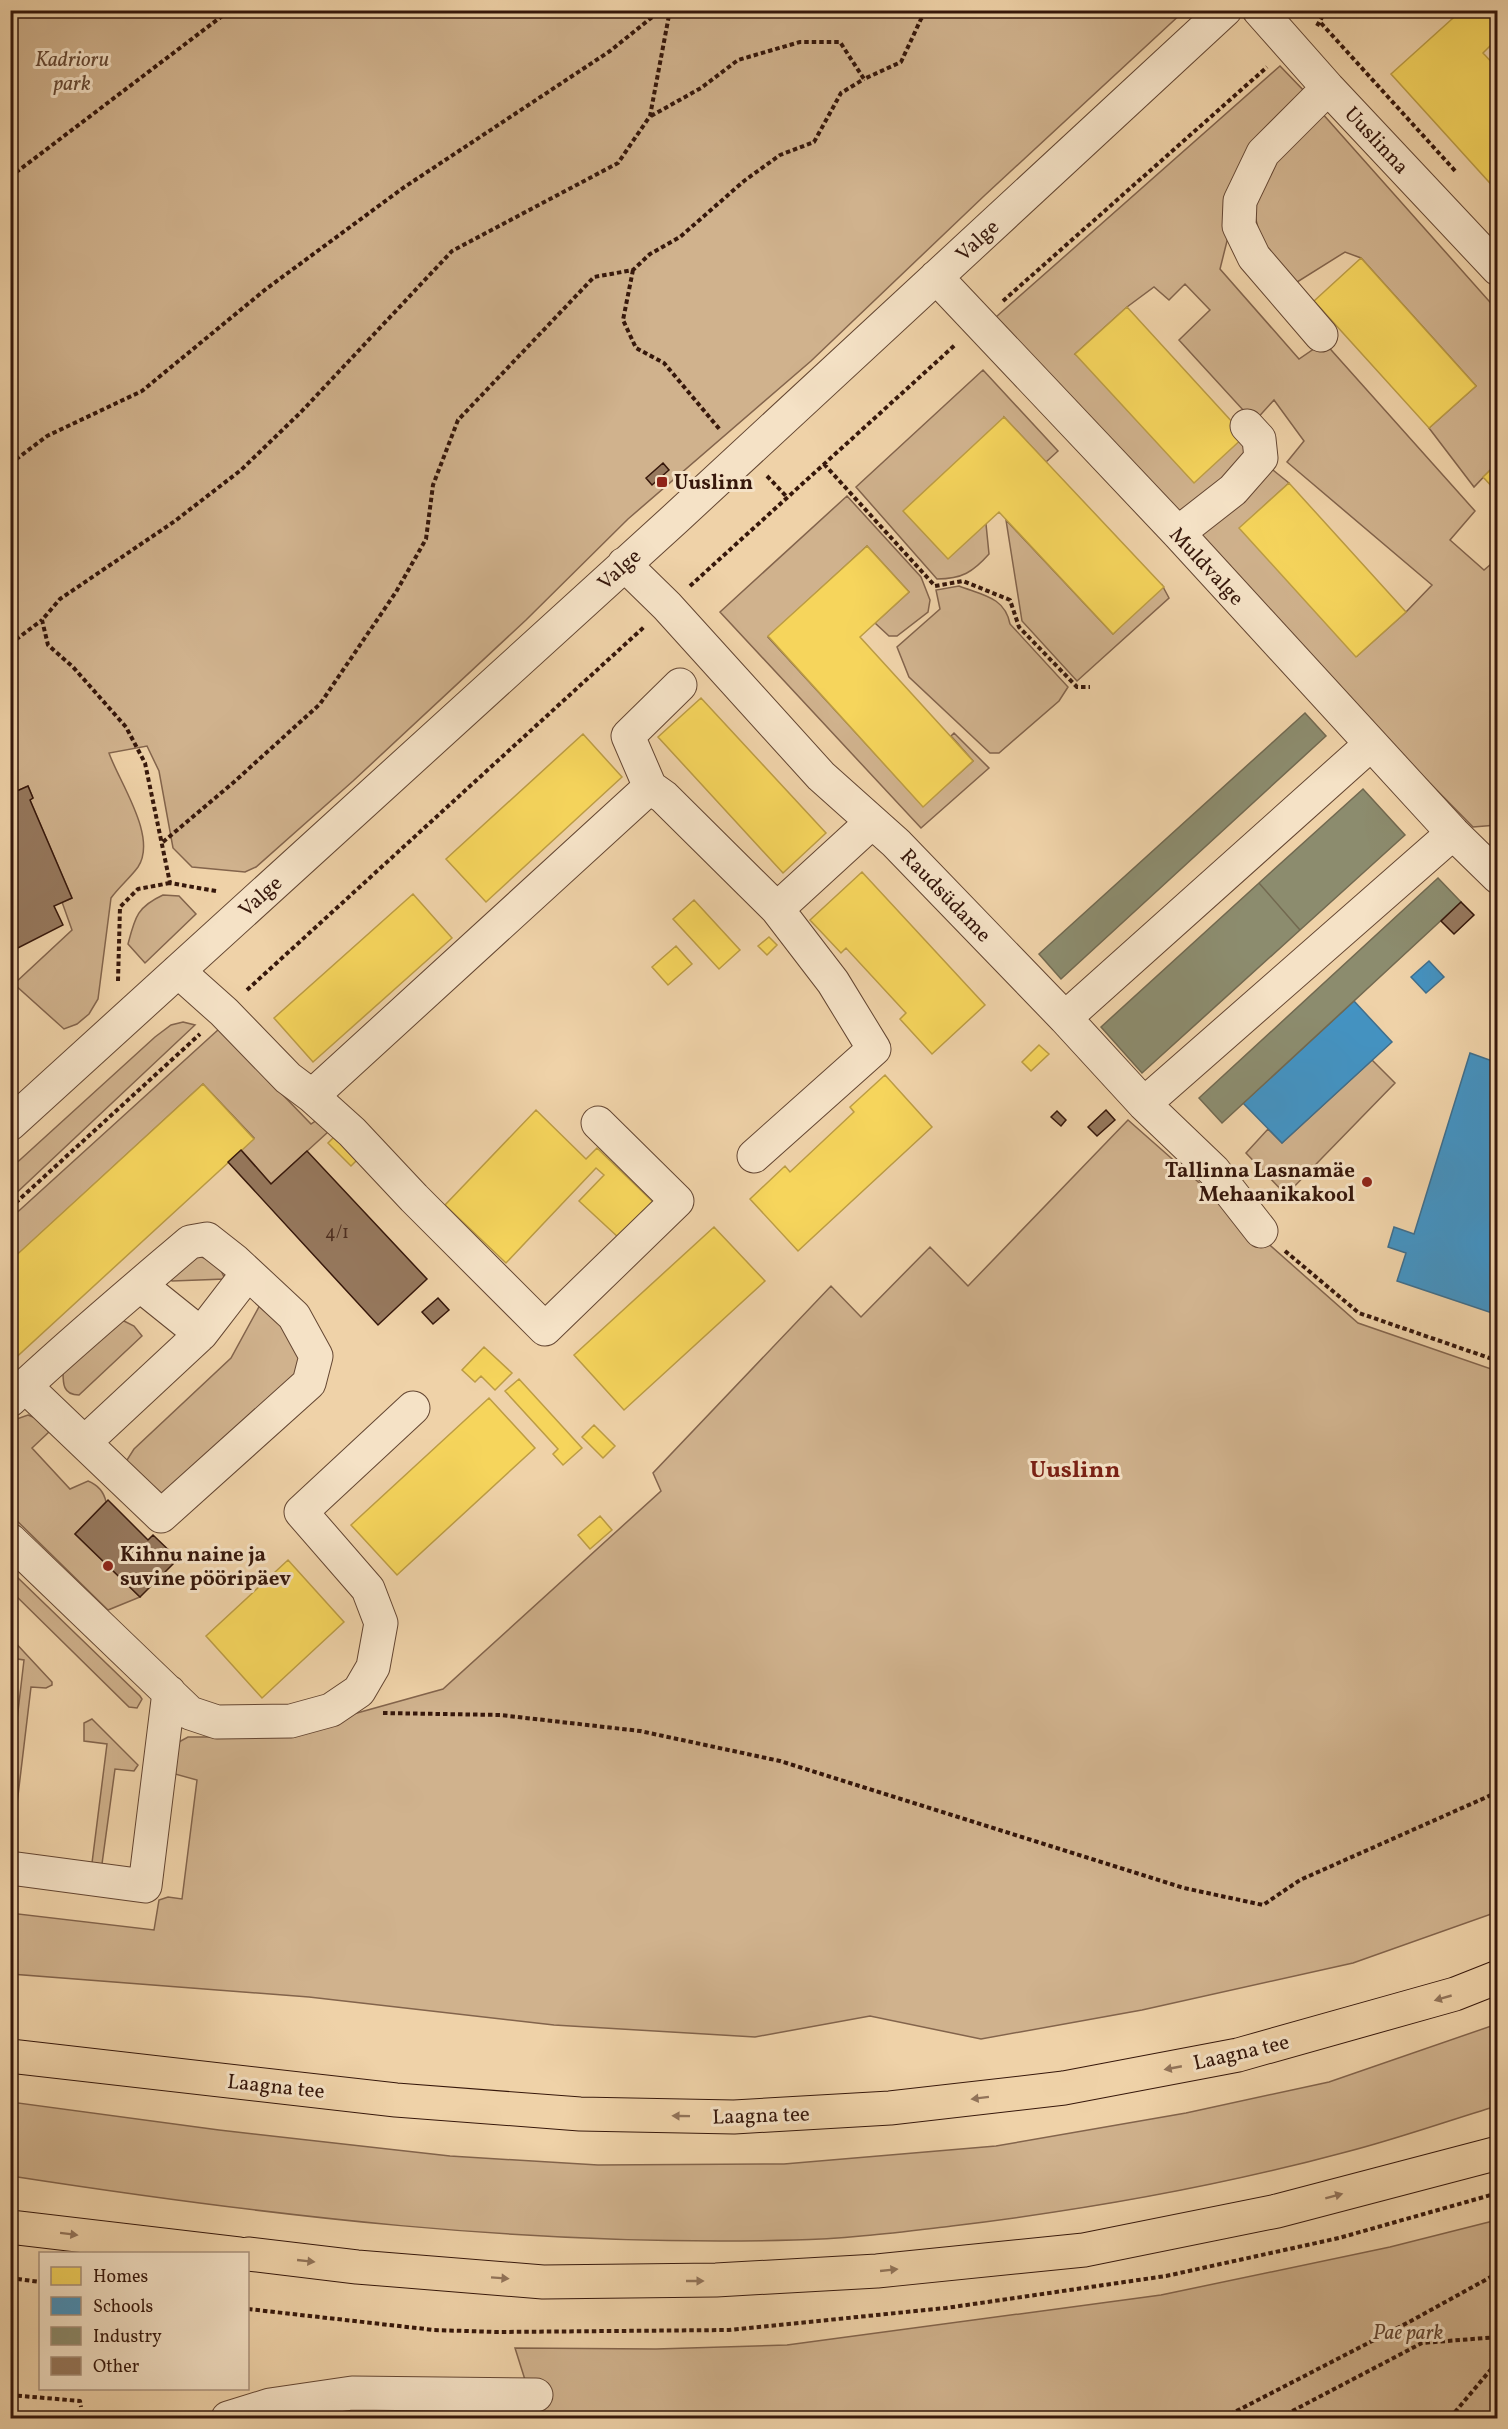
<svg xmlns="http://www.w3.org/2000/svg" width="1508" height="2429" font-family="Vollkorn,serif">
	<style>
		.green { fill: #d0b28d; stroke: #83644c; stroke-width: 1.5 }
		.homes { fill: #f6d55c; stroke: #bc9c44; stroke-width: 1.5 }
		.schools { fill: #4393c3; stroke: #3f6e8c; stroke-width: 1.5 }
		.industry { fill: #8c8c6e; stroke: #726950; stroke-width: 1.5 }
		.building { fill: #96785d; stroke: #36170b; stroke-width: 1.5 }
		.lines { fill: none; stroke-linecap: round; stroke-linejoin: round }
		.minor-casing { stroke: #644632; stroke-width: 35 }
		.major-casing { stroke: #36170b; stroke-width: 35 }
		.path { stroke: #36170b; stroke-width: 4; stroke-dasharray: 4.5 3; stroke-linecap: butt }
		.minor { stroke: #f5e2c6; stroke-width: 33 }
		.major { stroke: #efd2a8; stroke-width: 33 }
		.oneway { fill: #92745a }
		.poi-dot { fill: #8f2418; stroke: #f5e2c6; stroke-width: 2 }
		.labels { text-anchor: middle; stroke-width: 6; stroke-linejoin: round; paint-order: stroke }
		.number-label { font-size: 18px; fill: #4e2f20 }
		.park-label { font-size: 21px; font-style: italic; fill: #644632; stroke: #f5e2c6 }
		.street-label { font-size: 21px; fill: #36170b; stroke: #f5e2c6 }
		.poi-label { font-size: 21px; font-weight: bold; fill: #36170b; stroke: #f5e2c6; text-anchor: start }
		.quarter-label { font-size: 24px; font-weight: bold; fill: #7a1f14; stroke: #f5e2c6 }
	</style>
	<rect width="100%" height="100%" fill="#efd2a8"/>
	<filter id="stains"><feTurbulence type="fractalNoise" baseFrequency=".00333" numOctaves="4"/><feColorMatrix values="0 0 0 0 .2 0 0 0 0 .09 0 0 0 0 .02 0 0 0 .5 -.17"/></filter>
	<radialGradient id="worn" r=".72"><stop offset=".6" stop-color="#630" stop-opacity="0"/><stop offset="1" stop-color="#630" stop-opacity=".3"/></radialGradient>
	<path class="green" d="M 10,11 L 1184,11 L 984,196 L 811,361 L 628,519 L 526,620 L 353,781 L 256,867 L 245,872 L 192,867 L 173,848 L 159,771 L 147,746 L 109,753 C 119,782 158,837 138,867 C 130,878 119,887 111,898 L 98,999 L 89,1014 L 77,1024 L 64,1029 L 14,984 L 72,930 L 62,902 L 72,898 L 30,800 L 33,798 L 28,786 L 11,794 Z
		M 1280,66 L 1306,93 L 1228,237 L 1220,269 L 1299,359 L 1324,342 L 1475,511 L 1450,540 L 1484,570 L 1497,559 L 1497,825 L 1473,827 L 1191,540 L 1268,466 L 1289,483 L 1240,528 L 1357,656 L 1406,612 L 1432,585 L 1287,462 L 1304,441 L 1274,400 L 1254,422 L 1179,340 L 1210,310 L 1185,284 L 1169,300 L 1154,287 L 1127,307 L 1075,354 L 1245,436 L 1249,463 L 1198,508 L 1175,511 L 996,317 Z
		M 1321,112 L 1497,310 L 1497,463 L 1474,487 L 1429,428 L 1476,386 L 1361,258 L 1345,252 L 1294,284 L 1262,244 L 1253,208 L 1271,163 Z
		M 983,370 L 1058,451 L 1046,462 L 1004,417 L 986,524 L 989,554 C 973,572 962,579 937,579 L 856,487 Z
		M 847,496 L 921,577 L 930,600 L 928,612 L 897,636 L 889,636 L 875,623 L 909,592 L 867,546 L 768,637 L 923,806 L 973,761 L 951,736 L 954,733 L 989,768 L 921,828 L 720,612 Z
		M 1006,520 L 1113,634 L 1162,585 L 1169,598 L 1077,681 L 1022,621 Z
		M 959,586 C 982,595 1005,597 1010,624 L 1068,687 L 1059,701 L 999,753 L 990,753 L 909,677 L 897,647 L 940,609 L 936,590 Z
		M 163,895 L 179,896 L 196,914 L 145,963 L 128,944 C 135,917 137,907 163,895 Z
		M 183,1022 L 195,1025 L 11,1198 L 11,1168 L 155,1037 L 171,1025 Z
		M 219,1029 L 311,1124 L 317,1120 L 328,1132 L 271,1184 L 241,1150 L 254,1138 L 203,1084 L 11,1261 L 11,1218 Z
		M 1372,1060 L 1395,1083 L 1286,1195 L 1246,1153 L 1268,1129 L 1282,1143 Z
		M 1128,1120 L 1358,1323 L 1497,1371 L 1497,1912 L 1353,1963 L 1142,2010 L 981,2039 L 870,2016 L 755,2037 L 554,2025 L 309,1997 L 11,1974 L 10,1913 L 154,1930 L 159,1900 L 168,1897 L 182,1899 L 197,1780 L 175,1774 L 177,1743 L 188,1737 L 271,1737 L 443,1689 L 661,1491 L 653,1473 L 831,1286 L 861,1317 L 930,1247 L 968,1286 Z
		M 198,1256 L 217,1262 L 225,1279 L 172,1281 L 169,1277 Z
		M 274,1303 L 299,1359 L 298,1374 L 164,1496 L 129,1464 L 127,1460 L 134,1449 L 231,1358 L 260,1305 Z
		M 122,1320 L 134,1326 L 142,1336 L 79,1395 C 62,1395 63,1382 63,1369 Z
		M 28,1415 L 38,1419 L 49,1432 L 32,1448 L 70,1489 L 88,1481 C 98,1485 104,1492 106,1502 L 75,1534 L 140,1597 L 108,1610 L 11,1515 L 11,1421 Z
		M 16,1576 L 140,1696 L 142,1699 L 137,1708 L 129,1707 L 11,1591 L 11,1578 Z
		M 11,1638 L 52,1682 L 52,1685 L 46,1688 L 31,1687 L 11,1854 L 11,1771 L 24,1660 L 11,1658 Z
		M 92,1719 L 138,1765 L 134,1771 L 115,1769 L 102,1864 L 92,1863 L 107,1744 L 84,1741 L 84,1723 Z
		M 1497,2024 L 1497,2106 C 1447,2121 1397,2139 1346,2152 C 1216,2187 1085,2210 952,2226 C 900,2232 846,2239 794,2240 C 530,2247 270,2216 11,2176 L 11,2102 L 219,2130 L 450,2156 L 598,2165 L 784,2164 L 996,2146 L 1186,2113 L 1329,2082 Z
		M 1497,2220 L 1497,2418 L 537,2418 L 515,2348 L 656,2349 L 787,2345 L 1161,2295 L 1390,2247 Z"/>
	<path class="homes" d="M 1462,10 L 1498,10 L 1498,48 L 1493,43 L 1483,53 L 1498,69 L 1498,192 L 1391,74 Z
		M 1361,258 L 1476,386 L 1429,428 L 1314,301 Z
		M 1127,307 L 1245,436 L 1194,483 L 1075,354 Z
		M 1004,417 L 1164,587 L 1113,634 L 999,512 L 948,559 L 903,511 Z
		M 1498,463 L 1498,493 L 1483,477 Z
		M 1289,483 L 1406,612 L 1356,657 L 1239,528 Z
		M 867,546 L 909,592 L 860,637 L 973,761 L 923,807 L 768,636 Z
		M 701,698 L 826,833 L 783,873 L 658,737 Z
		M 583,734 L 622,777 L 486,902 L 446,859 Z
		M 862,872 L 985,1005 L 932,1054 L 900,1019 L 906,1013 L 846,948 L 841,953 L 810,920 Z
		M 413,894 L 452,938 L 313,1062 L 274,1018 Z
		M 694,900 L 740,950 L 719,969 L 673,919 Z
		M 769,937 L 777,945 L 767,955 L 758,946 Z
		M 676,946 L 692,964 L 668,985 L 652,967 Z
		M 1039,1045 L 1049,1054 L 1031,1071 L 1022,1062 Z
		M 885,1075 L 932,1127 L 798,1251 L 750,1199 L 785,1166 L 790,1172 L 854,1112 L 850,1107 Z
		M 203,1084 L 254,1139 L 10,1363 L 10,1261 Z
		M 536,1110 L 586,1159 L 597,1148 L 653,1202 L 619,1238 L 579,1201 L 604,1175 L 596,1168 L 506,1263 L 445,1205 Z
		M 338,1133 L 361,1156 L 351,1166 L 328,1143 Z
		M 714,1227 L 765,1281 L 624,1410 L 574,1355 Z
		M 484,1347 L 512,1373 L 495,1390 L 481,1376 L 475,1382 L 462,1370 Z
		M 519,1379 L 582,1448 L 563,1465 L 553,1454 L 558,1449 L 505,1391 Z
		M 489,1398 L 535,1448 L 397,1575 L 351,1525 Z
		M 594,1425 L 615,1446 L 603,1458 L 582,1437 Z
		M 600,1516 L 612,1530 L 590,1549 L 578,1535 Z
		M 288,1560 L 344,1622 L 262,1698 L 206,1636 Z"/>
	<path class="schools" d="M 1429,961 L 1444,977 L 1426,993 L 1411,977 Z
		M 1354,1001 L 1392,1042 L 1282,1143 L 1243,1103 Z
		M 1470,1053 L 1498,1063 L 1498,1315 L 1397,1281 L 1406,1253 L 1388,1247 L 1394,1227 L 1414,1234 Z"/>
	<path class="industry" d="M 1305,713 L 1326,736 L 1061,979 L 1039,954 Z
		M 1363,789 L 1405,835 L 1300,930 L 1259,883 Z
		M 1438,878 L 1461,902 L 1222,1123 L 1199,1098 Z
		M 1259,883 L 1300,930 L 1142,1073 L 1101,1027 Z"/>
	<path class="building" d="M 663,463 L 669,470 L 652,485 L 646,478 Z
		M 28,786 L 33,798 L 30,800 L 72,898 L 54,906 L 63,925 L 10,952 L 10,794 Z
		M 1461,902 L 1474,915 L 1454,934 L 1441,921 Z
		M 1106,1110 L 1115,1120 L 1097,1136 L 1088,1127 Z
		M 1057,1111 L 1066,1120 L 1061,1126 L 1051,1117 Z
		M 241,1150 L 271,1184 L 307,1151 L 427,1279 L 378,1325 L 228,1162 Z
		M 438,1298 L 449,1310 L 433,1324 L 422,1312 Z
		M 108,1500 L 148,1540 L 153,1535 L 178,1559 L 140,1597 L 75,1534 Z"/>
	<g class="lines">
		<g class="minor-casing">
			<path id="minor" d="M 1259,10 L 1328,88 L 1498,269
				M 936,277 L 1178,533 L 1453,833 L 1498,877
				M 1321,335 L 1254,257 L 1239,226 L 1240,201 L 1263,153 L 1328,88
				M 1178,533 L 1233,490 L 1261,458 L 1259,439 L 1247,426
				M 624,564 L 667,606 L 821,776 L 896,843 L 1065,1018 L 1144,1104 L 1214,1171 L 1261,1231
				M 650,787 L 628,736 L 680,685
				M 178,971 L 224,1012 L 288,1078 L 312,1096 L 650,787 L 664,797 L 777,909 L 872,822
				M 1065,1018 L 1371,744
				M 312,1096 L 352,1132 L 414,1198 L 545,1329 L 677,1201 L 598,1123
				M 1144,1104 L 1453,833
				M 10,1124 L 676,518 L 1225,10
				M 754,1156 L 874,1049 L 833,982 L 777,909
				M 140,1285 L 201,1334
				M 10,1400 C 68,1345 129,1294 190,1242 L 207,1239 L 235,1261 L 294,1316 L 316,1356 L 309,1383 L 161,1516 L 25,1386
				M 85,1442 L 201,1334 L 248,1273
				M 10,1540 L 190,1713 L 217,1722 L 291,1721 L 331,1710 L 359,1691 L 373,1667 L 381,1623 L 368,1589 L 301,1512 L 413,1408
				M 10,1868 L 145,1886 L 169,1692
				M 228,2418 L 270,2405 L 352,2393 L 536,2395"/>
		</g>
		<g class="major-casing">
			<path id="major" d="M 10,2056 L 396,2100 L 580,2114 L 734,2117 L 890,2108 L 1064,2088 L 1238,2055 L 1455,1994 L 1498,1977
				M 10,2227 L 239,2254
				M 248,2254 L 357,2267 L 543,2282 L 716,2280 L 877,2271 L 1084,2250 L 1277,2211 L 1498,2153"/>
		</g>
		<path class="path" d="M 1321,23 L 1457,173
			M 1317,26 L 1326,10
			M 651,116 L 701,88 L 738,60 L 800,42 L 840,42 L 864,79 L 901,62 L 921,19 L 929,10
			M 10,177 L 230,10
			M 633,270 L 623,320 L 636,348 L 664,363 L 721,431
			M 1003,301 L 1267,67
			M 10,464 L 47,436 L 142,391 L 266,289 L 403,188 L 610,51 L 661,10
			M 824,464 L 935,586 L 963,581 L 1010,600 L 1019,627 L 1077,687 L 1090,687
			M 767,476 L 787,497
			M 690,586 L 955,345
			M 10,644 L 42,620
			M 163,842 L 234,782 L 320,704 L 396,592 L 426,539 L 433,485 L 458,420 L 594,277 L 633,270 L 650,254 L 680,237 L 744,181 L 780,155 L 814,142 L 841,93 L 864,79
			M 216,891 L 170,883 L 145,763 L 126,727 L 73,667 L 48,645 L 42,620 L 60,599 L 175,521 L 241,470 L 301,412 L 452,251 L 618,163 L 650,116 L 670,10
			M 118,981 L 120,907 L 138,889 L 170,883
			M 247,990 L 644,627
			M 10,1208 L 200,1034
			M 1285,1251 L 1359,1313 L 1498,1361
			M 383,1713 L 500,1715 L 640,1731 L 780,1761 L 1184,1888 L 1263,1905 L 1300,1880 L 1498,1792
			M 10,2278 L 40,2282
			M 248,2309 L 434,2330 L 497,2332 L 729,2330 L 946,2308 L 1166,2276 L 1339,2238 L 1498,2193
			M 10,2395 L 80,2401 L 81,2407
			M 1223,2418 L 1409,2322 L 1498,2273
			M 1279,2418 L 1422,2343 L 1498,2337
			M 1450,2418 L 1498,2361"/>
		<use href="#minor" class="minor"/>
		<use href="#major" class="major"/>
	</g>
	<defs><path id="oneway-solid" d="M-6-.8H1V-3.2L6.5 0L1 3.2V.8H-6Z" transform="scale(1.5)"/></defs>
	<g class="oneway">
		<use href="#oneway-solid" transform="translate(1443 1998) rotate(164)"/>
		<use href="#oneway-solid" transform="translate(1173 2068) rotate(169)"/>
		<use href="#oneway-solid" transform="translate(980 2098) rotate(173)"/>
		<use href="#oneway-solid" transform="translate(681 2116) rotate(-179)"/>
		<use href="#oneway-solid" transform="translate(1334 2196) rotate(-15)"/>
		<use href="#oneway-solid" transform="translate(69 2234) rotate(7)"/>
		<use href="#oneway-solid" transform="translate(306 2261) rotate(6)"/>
		<use href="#oneway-solid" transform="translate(889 2270) rotate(-6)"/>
		<use href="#oneway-solid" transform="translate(500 2278) rotate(4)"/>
		<use href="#oneway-solid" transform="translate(695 2281)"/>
	</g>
	<g class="poi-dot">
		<rect x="656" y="476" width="12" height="12" rx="3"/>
		<circle cx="1367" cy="1182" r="6"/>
		<circle cx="108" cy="1566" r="6"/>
	</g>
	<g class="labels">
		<g class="number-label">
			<text x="337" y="1238">4/1</text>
		</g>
		<g class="park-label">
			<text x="72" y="66">Kadrioru<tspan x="72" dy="24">park</tspan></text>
			<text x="1408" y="2339">Pae park</text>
		</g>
		<g class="street-label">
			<text transform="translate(1377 140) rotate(47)" y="7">Uuslinna</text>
			<text transform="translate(977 240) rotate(-43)" y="7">Valge</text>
			<text transform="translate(1207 566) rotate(47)" y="7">Muldvalge</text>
			<text transform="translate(619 569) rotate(-42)" y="7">Valge</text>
			<text transform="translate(946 895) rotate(46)" y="7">Raudsüdame</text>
			<text transform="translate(260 896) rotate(-42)" y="7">Valge</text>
			<text transform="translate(1241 2052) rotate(-13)" y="7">Laagna tee</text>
			<text transform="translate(276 2086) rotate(6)" y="7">Laagna tee</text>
			<text transform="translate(761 2115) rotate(-2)" y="7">Laagna tee</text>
		</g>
		<g class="poi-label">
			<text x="674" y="489">Uuslinn</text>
			<text x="1355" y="1177" text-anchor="end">Tallinna Lasnamäe<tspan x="1355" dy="24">Mehaanikakool</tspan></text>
			<text x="120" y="1561">Kihnu naine ja<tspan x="120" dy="24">suvine pööripäev</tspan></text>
		</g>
		<g class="quarter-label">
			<text x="1075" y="1477">Uuslinn</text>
		</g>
	</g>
	<rect width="1508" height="2429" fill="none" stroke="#efd2a8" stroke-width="36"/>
	<rect x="12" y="12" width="1484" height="2405" fill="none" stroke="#36170b" stroke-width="3"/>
	<rect x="18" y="18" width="1472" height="2393" fill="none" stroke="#36170b" stroke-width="1.5"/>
	<rect x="39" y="2252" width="210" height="138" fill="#f5e2c6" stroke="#a9917b" stroke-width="1.5"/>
	<rect x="51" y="2267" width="30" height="18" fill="#f6d55c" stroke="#a9917b" stroke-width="1.5"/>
	<text x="93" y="2282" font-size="18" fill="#36170b">Homes</text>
	<rect x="51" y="2297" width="30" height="18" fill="#4393c3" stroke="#a9917b" stroke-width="1.5"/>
	<text x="93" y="2312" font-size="18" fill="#36170b">Schools</text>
	<rect x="51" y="2327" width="30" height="18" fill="#8c8c6e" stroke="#a9917b" stroke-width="1.5"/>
	<text x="93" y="2342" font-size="18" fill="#36170b">Industry</text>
	<rect x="51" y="2357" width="30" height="18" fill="#96785d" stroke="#a9917b" stroke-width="1.5"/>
	<text x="93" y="2372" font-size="18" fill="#36170b">Other</text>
	<rect width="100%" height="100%" filter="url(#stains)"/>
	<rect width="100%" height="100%" fill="url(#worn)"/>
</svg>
